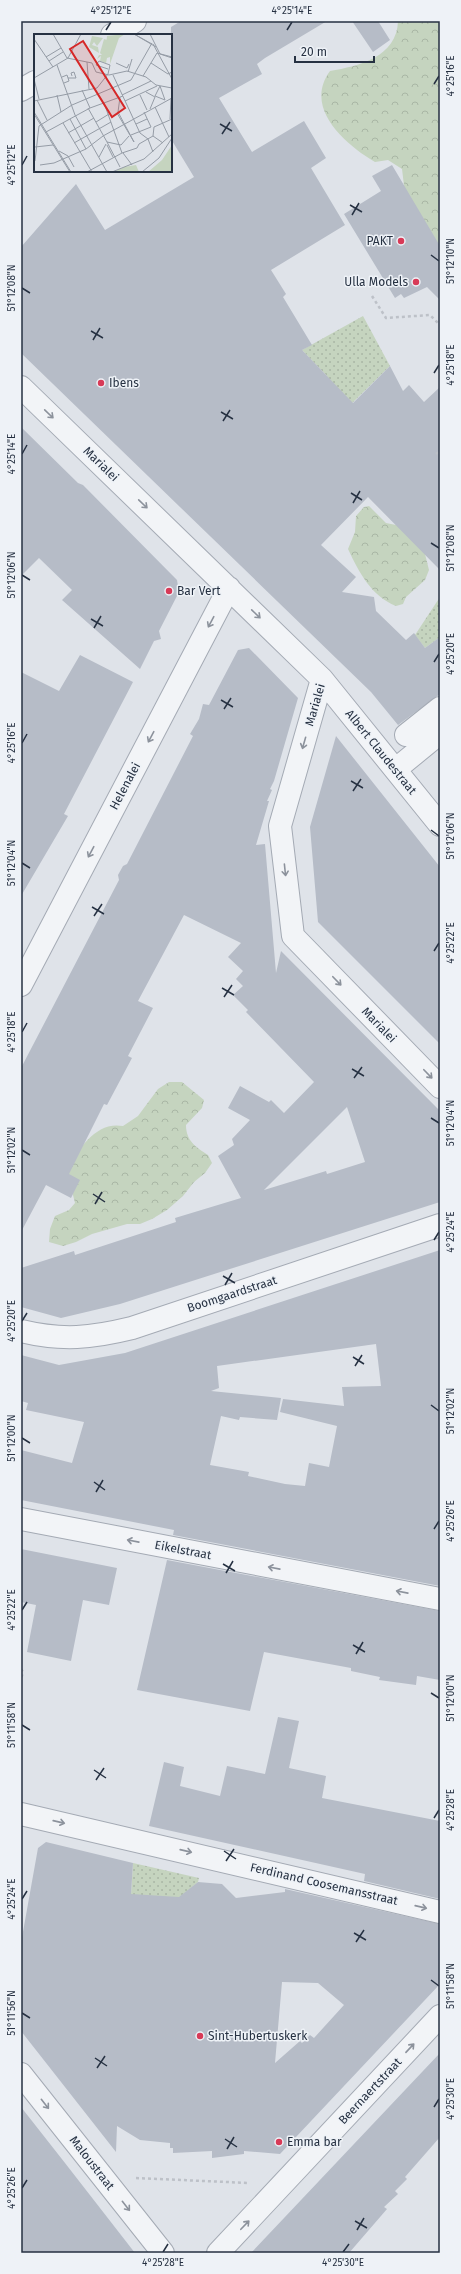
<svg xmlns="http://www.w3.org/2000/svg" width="461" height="2274" font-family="'Fira Sans',sans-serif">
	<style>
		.forest { fill: url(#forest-crowns) }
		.garden { fill: url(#garden-dots) }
		.building { fill: #b6bcc7; fill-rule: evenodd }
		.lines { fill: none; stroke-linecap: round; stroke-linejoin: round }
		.minor-casing { stroke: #a4aab4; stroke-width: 24 }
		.path { stroke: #bdc1c8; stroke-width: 2.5; stroke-dasharray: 3 3; stroke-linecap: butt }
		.minor { stroke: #f2f4f7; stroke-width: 22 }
		.oneway { stroke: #8c929c }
		.ticks { fill: none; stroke: #263142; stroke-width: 1.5 }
		.poi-dot { fill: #d83a57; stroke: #eef2f7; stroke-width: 1.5 }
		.labels { text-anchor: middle; stroke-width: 3; stroke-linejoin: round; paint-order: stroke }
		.poi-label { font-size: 12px; fill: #263142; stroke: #eef2f7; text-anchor: start }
		.street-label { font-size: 12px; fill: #263142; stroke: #eef2f7 }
		.inset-road { fill: none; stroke: #959ca6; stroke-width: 1 }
		.view { fill: #d62828; fill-opacity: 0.15; stroke: #d62828; stroke-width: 2 }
		.inset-edge { fill: none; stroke: #263142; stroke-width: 2 }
		.neatline { fill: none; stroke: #263142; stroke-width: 1.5 }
		.ticks-label { font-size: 10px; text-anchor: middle; fill: #263142 }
	</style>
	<defs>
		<pattern id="forest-crowns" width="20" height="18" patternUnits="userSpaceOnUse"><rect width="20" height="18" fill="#c5d4bf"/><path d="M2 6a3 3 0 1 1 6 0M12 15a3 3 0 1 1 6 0" fill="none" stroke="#a9b6a5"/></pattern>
		<pattern id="garden-dots" width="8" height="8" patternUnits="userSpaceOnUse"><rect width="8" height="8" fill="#c5d4bf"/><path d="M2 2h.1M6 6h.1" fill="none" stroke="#a9b6a5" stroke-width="1.8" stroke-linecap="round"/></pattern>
	</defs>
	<rect width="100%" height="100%" fill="#dfe3e9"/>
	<path class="forest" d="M 398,21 L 440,21 L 440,251 L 406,202 L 402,169 L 388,160 L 375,162 C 345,144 303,108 330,71 C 359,66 397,57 398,21 Z
		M 369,506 L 386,523 L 401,526 L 423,546 L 429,570 L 425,580 L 406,597 L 403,604 L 396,606 C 371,596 359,572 348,549 L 355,532 L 356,516 L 364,507 Z
		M 169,1082 L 182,1082 L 204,1100 L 202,1108 L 186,1125 C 186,1141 196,1147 208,1155 L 212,1163 L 205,1173 L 194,1182 L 183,1196 L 167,1210 L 152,1219 L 140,1224 L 127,1224 L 92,1234 L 76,1242 L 63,1246 L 49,1242 L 50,1229 L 55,1216 L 69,1210 L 75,1203 L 66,1167 C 81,1148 96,1121 123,1126 L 138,1116 L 158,1089 Z"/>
	<path class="garden" d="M 363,316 L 390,366 L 346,409 L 326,375 L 302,350 Z
		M 440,597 L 440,637 L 425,648 L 415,635 Z
		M 133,1863 L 199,1878 L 198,1882 L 128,1942 Z"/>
	<path class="building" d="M 181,21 L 327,21 L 265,58 L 257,64 L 262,74 L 219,98 L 252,152 L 304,121 L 326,158 L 311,168 L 345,225 L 271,270 L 286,294 L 283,297 L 312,345 L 302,350 L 353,403 L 390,366 L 403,391 L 409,385 L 424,402 L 440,387 L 440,570 L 368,497 L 321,545 L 356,577 L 342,592 L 374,597 L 376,611 L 406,640 L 414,633 L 425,648 L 440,637 L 440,694 L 398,725 L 371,692 L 21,353 L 21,247 L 76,184 L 105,230 L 194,177 L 171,139 L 171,27 Z
		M 352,21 L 378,21 L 390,40 L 373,52 Z
		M 392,165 L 440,246 L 440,300 L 427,287 L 404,298 L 401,294 L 395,298 L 344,214 L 381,191 L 372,176 Z
		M 21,427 L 78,483 L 83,485 L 177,580 L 179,592 L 159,631 L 161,639 L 154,641 L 140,669 L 62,600 L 72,590 L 39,558 L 21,576 Z
		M 249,648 L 298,698 L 274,781 L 270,789 L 272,790 L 267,801 L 269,801 L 256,845 L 265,844 L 276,973 L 281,951 L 440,1111 L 440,1202 L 120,1304 L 61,1318 L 21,1307 L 21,1268 L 74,1251 L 75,1255 L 176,1222 L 175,1218 L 241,1198 L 218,1156 L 234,1145 L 232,1139 L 250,1120 L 228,1108 L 240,1086 L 269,1102 L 271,1100 L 284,1113 L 314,1082 L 246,1012 L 248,1010 L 233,995 L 243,986 L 236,979 L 243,971 L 228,957 L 241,943 L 184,915 L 138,1001 L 153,1008 L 128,1056 L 132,1058 L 107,1105 L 104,1104 L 69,1174 L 80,1180 L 71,1198 L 46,1185 L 21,1232 L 21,1068 L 119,880 L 118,875 L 123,866 L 127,864 L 193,736 L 190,734 L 199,719 L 203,704 L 209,705 L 238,650 ZM 347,1107 L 365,1162 L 327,1174 L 326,1171 L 264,1190 Z
		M 80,655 L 133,682 L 64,814 L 68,816 L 21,896 L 21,672 L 59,691 Z
		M 336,736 L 440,867 L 440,1044 L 318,922 L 310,827 Z
		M 440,1250 L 440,1586 L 173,1535 L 174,1530 L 21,1500 L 21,1450 L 72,1463 L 84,1422 L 26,1410 L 28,1403 L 21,1401 L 21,1355 L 59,1365 L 125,1353 ZM 376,1344 L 381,1386 L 342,1387 L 344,1406 L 283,1399 L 280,1412 L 337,1426 L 329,1467 L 309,1463 L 305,1486 L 285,1484 L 248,1476 L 249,1472 L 210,1465 L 221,1416 L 239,1420 L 240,1417 L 277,1420 L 281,1398 L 211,1391 L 219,1388 L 217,1366 Z
		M 21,1549 L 117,1568 L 109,1605 L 83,1600 L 71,1661 L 27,1652 L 36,1605 L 21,1602 Z
		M 167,1560 L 440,1611 L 440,1680 L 417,1676 L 416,1685 L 379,1680 L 380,1677 L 351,1671 L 351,1668 L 264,1652 L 250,1711 L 137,1690 Z
		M 278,1717 L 299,1721 L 289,1768 L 326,1776 L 322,1798 L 440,1821 L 440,1899 L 364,1881 L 365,1874 L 149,1826 L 164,1762 L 184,1767 L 180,1786 L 220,1796 L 227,1766 L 265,1774 Z
		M 46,1842 L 133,1863 L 131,1894 L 179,1897 L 198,1882 L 222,1884 L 236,1898 L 285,1892 L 285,1889 L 440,1924 L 440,1984 L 280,2154 L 244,2151 L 244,2154 L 212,2158 L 212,2151 L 173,2153 L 173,2148 L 170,2148 L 170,2143 L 140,2140 L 117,2126 L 116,2152 L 21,2031 L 21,1943 L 38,1848 ZM 282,1982 L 318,1983 L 344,2005 L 314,2038 L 310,2035 L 302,2043 L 300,2041 L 275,2063 Z
		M 440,2053 L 440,2137 L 405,2177 L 407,2179 L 395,2191 L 398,2194 L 384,2207 L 387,2209 L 349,2253 L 251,2253 Z
		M 21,2107 L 65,2163 L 135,2253 L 21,2253 Z"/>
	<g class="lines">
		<g class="minor-casing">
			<path id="minor" d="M 112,35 L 135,21
				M 21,90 L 35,82
				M 21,387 L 322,679 L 440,825
				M 322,679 L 280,826 L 293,936 L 440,1087
				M 406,735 L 440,708
				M 396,769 L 440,733
				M 21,985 L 229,588
				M 21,1331 C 63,1341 91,1338 132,1328 L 440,1225
				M 21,1519 L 440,1599
				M 21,1814 L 440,1912
				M 21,2074 L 163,2253
				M 218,2253 L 440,2016"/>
		</g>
		<path class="path" d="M 372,296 L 386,318 L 430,315 L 440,325
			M 436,454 L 440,451
			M 21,1669 L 23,1672 L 21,1679
			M 136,2178 L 249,2183"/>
		<use href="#minor" class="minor"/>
	</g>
	<defs><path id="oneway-shaft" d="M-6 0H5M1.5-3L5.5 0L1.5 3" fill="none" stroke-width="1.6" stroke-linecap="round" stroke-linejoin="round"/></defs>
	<g class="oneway">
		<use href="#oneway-shaft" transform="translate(49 414) rotate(44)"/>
		<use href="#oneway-shaft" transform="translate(143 504) rotate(44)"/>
		<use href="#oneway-shaft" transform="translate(256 614) rotate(44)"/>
		<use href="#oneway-shaft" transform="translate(211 622) rotate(118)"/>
		<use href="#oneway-shaft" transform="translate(151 737) rotate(118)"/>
		<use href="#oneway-shaft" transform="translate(304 743) rotate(106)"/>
		<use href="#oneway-shaft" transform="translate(91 852) rotate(118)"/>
		<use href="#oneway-shaft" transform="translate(285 870) rotate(84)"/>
		<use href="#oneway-shaft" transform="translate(337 981) rotate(46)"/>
		<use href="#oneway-shaft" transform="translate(428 1074) rotate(46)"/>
		<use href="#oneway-shaft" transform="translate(133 1541) rotate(-169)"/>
		<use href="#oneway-shaft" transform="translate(274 1568) rotate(-169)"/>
		<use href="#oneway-shaft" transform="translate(402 1592) rotate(-169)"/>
		<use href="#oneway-shaft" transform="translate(59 1822) rotate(13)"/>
		<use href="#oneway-shaft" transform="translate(186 1851) rotate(13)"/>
		<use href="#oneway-shaft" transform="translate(421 1907) rotate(13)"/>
		<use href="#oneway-shaft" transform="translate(410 2048) rotate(-47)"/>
		<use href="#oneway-shaft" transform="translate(45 2104) rotate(52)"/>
		<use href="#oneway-shaft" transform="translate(126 2206) rotate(52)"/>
		<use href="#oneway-shaft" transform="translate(245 2225) rotate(-46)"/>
	</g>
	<path class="ticks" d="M 106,30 L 111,22M 287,30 L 292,22M 434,84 L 439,76M 220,124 L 232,131M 222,134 L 230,122M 22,165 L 27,156M 350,205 L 362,212M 352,215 L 359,203M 431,255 L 439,261M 22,288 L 30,293M 91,331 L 103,338M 93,340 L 100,328M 434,373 L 439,365M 221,412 L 233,419M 223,421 L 230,410M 22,454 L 27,445M 351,493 L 362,500M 353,503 L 360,491M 431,543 L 439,548M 22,575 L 30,580M 91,619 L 103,626M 94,628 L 101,616M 434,662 L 439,654M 221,700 L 233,707M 224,709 L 231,698M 22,743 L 27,734M 351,781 L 363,788M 353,791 L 361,779M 431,830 L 439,836M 22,863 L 30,868M 92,907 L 104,914M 94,916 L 102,904M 434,951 L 439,943M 222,988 L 234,995M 224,997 L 232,985M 22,1032 L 27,1023M 352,1069 L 364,1076M 354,1078 L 362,1067M 431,1118 L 439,1123M 22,1150 L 30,1155M 93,1194 L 105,1202M 95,1204 L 102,1192M 434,1240 L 439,1232M 223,1276 L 235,1283M 225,1285 L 232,1273M 22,1321 L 27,1313M 353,1357 L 364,1364M 355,1366 L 362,1355M 431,1405 L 439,1411M 22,1438 L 30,1443M 94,1482 L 105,1490M 96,1492 L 103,1480M 434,1529 L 439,1521M 223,1564 L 235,1571M 226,1573 L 233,1561M 22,1610 L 27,1602M 353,1645 L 365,1652M 356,1654 L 363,1642M 431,1693 L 439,1698M 22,1725 L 30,1730M 94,1770 L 106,1778M 96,1780 L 104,1768M 434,1818 L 439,1810M 224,1851 L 236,1859M 226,1861 L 234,1849M 22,1899 L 27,1891M 354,1933 L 366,1940M 356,1942 L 364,1930M 431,1980 L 439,1986M 22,2013 L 30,2018M 95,2058 L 107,2066M 97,2068 L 105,2056M 434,2107 L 439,2099M 225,2139 L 237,2147M 227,2149 L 234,2137M 22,2188 L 27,2180M 355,2221 L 367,2228M 357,2230 L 364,2218M 163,2252 L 168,2244M 343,2252 L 349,2244"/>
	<g class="poi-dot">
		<circle cx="401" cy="241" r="4"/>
		<circle cx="416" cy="282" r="4"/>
		<circle cx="101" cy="383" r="4"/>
		<circle cx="169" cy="591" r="4"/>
		<circle cx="200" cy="2036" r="4"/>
		<circle cx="279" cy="2142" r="4"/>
	</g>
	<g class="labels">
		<g class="poi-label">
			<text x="393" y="245" text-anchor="end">PAKT</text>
			<text x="408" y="286" text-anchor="end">Ulla Models</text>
			<text x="109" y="387">Ibens</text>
			<text x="177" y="595">Bar Vert</text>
			<text x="208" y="2040">Sint-Hubertuskerk</text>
			<text x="287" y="2146">Emma bar</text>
		</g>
		<g class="street-label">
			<text transform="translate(101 464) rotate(44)" y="4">Marialei</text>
			<text transform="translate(315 705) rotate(-74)" y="4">Marialei</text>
			<text transform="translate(381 752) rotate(51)" y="4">Albert Claudestraat</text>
			<text transform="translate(125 786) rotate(-62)" y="4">Helenalei</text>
			<text transform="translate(379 1025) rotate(46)" y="4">Marialei</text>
			<text transform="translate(232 1294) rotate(-18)" y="4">Boomgaardstraat</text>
			<text transform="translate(183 1550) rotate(11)" y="4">Eikelstraat</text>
			<text transform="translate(324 1884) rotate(13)" y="4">Ferdinand Coosemansstraat</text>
			<text transform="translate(370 2091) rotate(-47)" y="4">Beernaertstraat</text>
			<text transform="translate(92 2163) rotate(52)" y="4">Maloustraat</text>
		</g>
	</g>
	<g transform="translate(34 34)">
		<rect width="138" height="138" fill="#dfe3e9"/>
		<path d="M 91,0 L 85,4 L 76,30 L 76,23 L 73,24 L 72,29 L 66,27 L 67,22 L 63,25 L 65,21 L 68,21 L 66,19 L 70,5 L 73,6 L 72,12 L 73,2 ZM 58,2 L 69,4 L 63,12 L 60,8 L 58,11 L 64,13 L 65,19 L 55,13 ZM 102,131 L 105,138 L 80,138 L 90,133 Z" fill="#c5d4bf"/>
		<path d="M 138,111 L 138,138 L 114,138 L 128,126 Z" fill="#c5d4bf"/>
		<path class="inset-road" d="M 19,0 L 33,24 L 58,29M 100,0 L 118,10M 100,0 L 122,13M 116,0 L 126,20 L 138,24M 0,5 L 19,33M 119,10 L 138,45M 12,23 L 27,14M 15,27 L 29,18M 53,28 L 55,55M 58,29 L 62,38 L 75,41 L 93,37 L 112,43 L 122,51 L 138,54M 82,29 L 93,34 L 95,30M 117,29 L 134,40 L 138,38M 23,31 L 41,81 L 73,138M 62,31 L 74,35M 94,38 L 98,25M 79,41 L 106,99 L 114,105 L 119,118M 109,42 L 123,19 L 138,23M 28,43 L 33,41 L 35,47 L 30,49M 0,44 L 34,24 L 47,0M 34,44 L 42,44 L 40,38 L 37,39 L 38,42M 0,45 L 5,65M 126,52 L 121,62 L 131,66 L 126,52M 48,56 L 56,74M 112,58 L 121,63 L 116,75M 23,61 L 27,78M 88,61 L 117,47M 106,61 L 113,76M 3,66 L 13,86M 0,67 L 63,54 L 74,40 L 76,31 L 65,27 L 62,31M 91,67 L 123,52M 70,69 L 88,119M 121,73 L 135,103M 54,74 L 73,108M 0,78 L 37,138M 84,78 L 100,108M 84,78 L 86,63M 83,79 L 100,108M 0,80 L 36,138M 36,85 L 52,115M 136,85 L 137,64M 62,88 L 75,80M 29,89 L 58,138M 102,90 L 113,85M 12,98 L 56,74 L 89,62M 34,99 L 60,84M 97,101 L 117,93 L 110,78M 119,102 L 120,93 L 138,85M 119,102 L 129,109M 73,108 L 86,133M 73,108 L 87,111M 40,109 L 77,88M 73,111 L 79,123M 87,111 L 95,102M 1,113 L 19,111M 25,117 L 34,122 L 40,133M 89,119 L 98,131M 65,123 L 72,110M 1,127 L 5,92 L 38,71 L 97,46 L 118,9M 6,131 L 20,129 L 52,115 L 69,102 L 138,64M 53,138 L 88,119 L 103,114 L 105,110 L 119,102M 78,138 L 110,125 L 138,100M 108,138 L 125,124 L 138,104"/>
		<path class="view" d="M 49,7 L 91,74 L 78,83 L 36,15 Z"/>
		<rect width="138" height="138" class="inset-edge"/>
	</g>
	<rect width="461" height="2274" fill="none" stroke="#eef2f7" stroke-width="44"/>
	<path d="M295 56v6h79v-6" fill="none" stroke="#263142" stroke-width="2"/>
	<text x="301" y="56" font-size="12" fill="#263142" stroke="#eef2f7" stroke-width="3" paint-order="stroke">20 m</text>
	<rect x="22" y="22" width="417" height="2230" class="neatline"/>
	<g class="ticks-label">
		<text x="111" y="14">4°25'12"E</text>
		<text x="292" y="14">4°25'14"E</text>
		<text transform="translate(450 76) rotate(-90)" y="4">4°25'16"E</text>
		<text transform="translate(11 165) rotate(-90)" y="4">4°25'12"E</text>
		<text transform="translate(450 261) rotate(-90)" y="4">51°12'10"N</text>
		<text transform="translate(11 288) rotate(-90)" y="4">51°12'08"N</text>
		<text transform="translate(450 365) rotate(-90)" y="4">4°25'18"E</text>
		<text transform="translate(11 454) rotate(-90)" y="4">4°25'14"E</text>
		<text transform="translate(450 548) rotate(-90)" y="4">51°12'08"N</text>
		<text transform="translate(11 575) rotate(-90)" y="4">51°12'06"N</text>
		<text transform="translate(450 654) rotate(-90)" y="4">4°25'20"E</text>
		<text transform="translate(11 743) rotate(-90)" y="4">4°25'16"E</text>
		<text transform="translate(450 836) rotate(-90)" y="4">51°12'06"N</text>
		<text transform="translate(11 863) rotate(-90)" y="4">51°12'04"N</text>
		<text transform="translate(450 943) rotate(-90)" y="4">4°25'22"E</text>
		<text transform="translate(11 1032) rotate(-90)" y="4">4°25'18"E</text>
		<text transform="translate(450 1123) rotate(-90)" y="4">51°12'04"N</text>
		<text transform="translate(11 1150) rotate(-90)" y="4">51°12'02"N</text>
		<text transform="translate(450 1232) rotate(-90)" y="4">4°25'24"E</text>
		<text transform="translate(11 1321) rotate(-90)" y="4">4°25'20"E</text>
		<text transform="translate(450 1411) rotate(-90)" y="4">51°12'02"N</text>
		<text transform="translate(11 1438) rotate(-90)" y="4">51°12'00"N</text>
		<text transform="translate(450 1521) rotate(-90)" y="4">4°25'26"E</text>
		<text transform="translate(11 1610) rotate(-90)" y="4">4°25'22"E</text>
		<text transform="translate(450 1698) rotate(-90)" y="4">51°12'00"N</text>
		<text transform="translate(11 1725) rotate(-90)" y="4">51°11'58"N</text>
		<text transform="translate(450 1810) rotate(-90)" y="4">4°25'28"E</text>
		<text transform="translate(11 1899) rotate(-90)" y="4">4°25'24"E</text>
		<text transform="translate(450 1986) rotate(-90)" y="4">51°11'58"N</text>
		<text transform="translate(11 2013) rotate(-90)" y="4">51°11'56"N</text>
		<text transform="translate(450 2099) rotate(-90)" y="4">4°25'30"E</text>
		<text transform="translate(11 2188) rotate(-90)" y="4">4°25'26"E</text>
		<text x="163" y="2266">4°25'28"E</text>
		<text x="343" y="2266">4°25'30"E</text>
	</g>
</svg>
